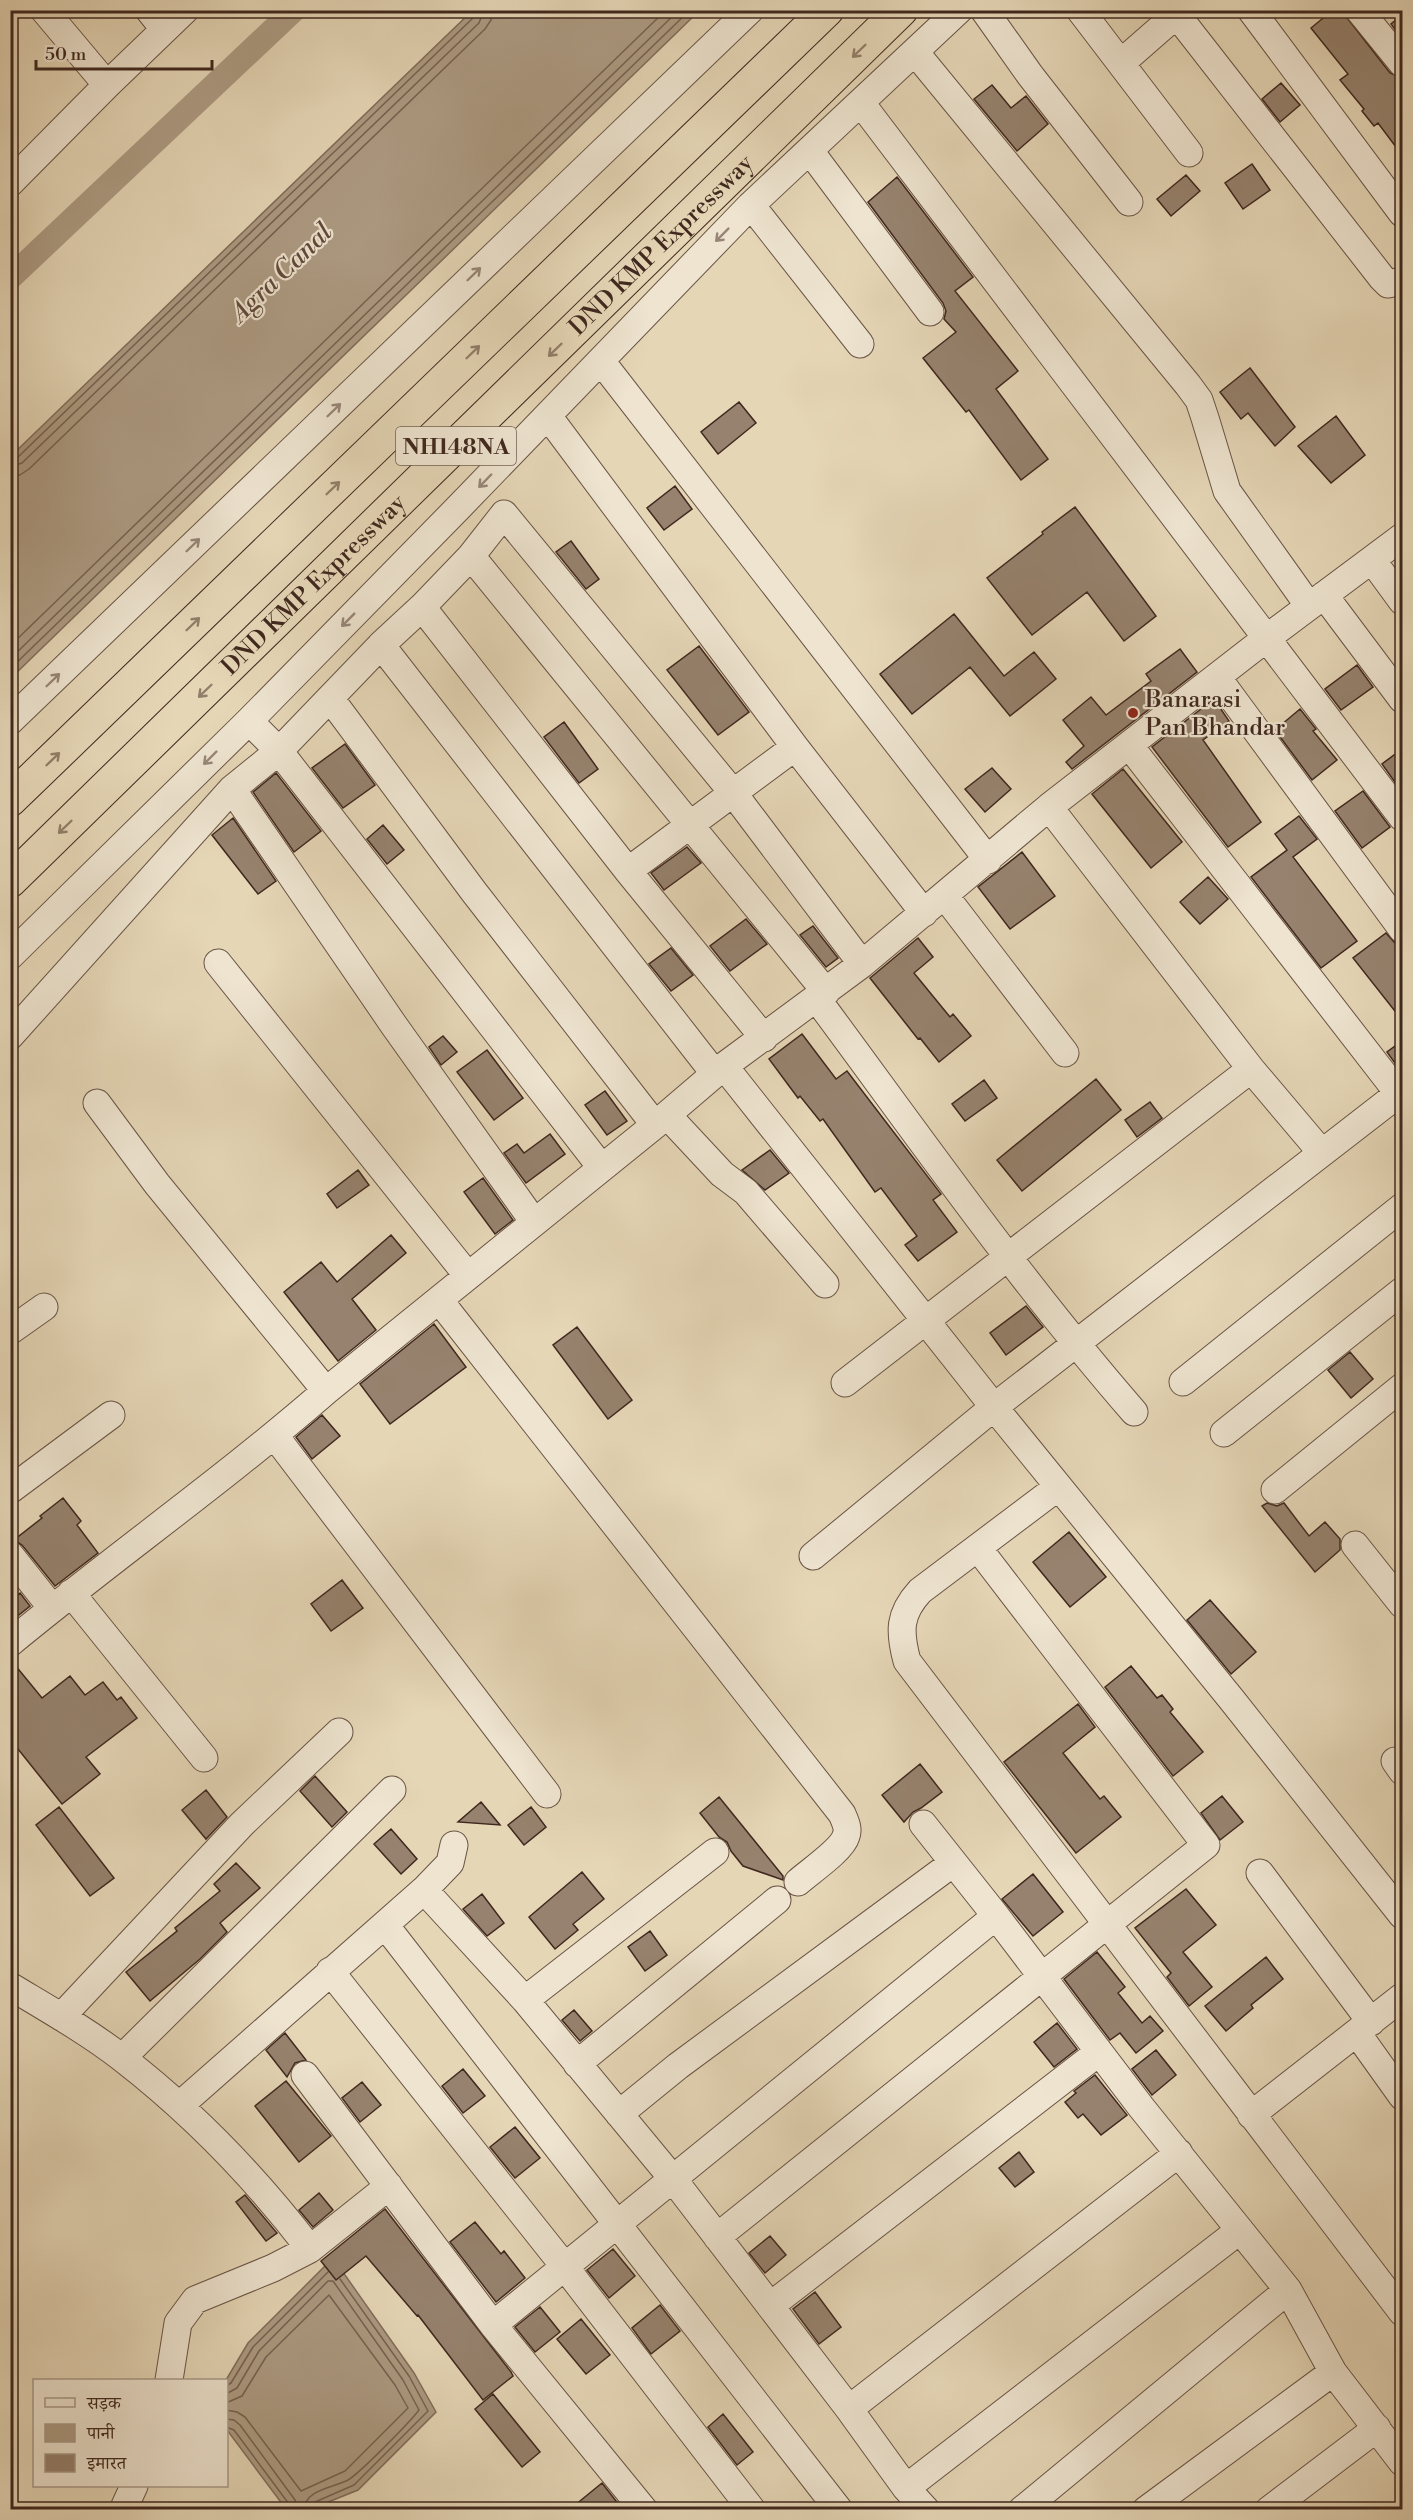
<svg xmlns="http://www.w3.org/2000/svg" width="1413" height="2520" font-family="'Libre Bodoni','Noto Serif Devanagari',serif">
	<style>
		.water { fill: #ad9b83; stroke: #816d5b; stroke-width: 1.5 }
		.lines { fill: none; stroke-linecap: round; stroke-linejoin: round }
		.shore { stroke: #766251; stroke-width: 1.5 }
		.canal { stroke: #ad9b83; stroke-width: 24 }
		.building { fill: #96826e; stroke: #40281f; stroke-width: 1.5 }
		.minor-casing { stroke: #695445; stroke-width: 29 }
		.highway-casing { stroke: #40281f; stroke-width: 35 }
		.minor { stroke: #eee4d0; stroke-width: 27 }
		.highway { stroke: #e5d6b6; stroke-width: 33 }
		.oneway { stroke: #927f6a }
		.oneway2 { stroke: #978678 }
		.poi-dot { fill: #8f2418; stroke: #eee4d0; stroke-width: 2 }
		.labels { text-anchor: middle; stroke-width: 4.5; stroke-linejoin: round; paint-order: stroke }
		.shield { fill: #eee4d0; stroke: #746054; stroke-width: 1.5 }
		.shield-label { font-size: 22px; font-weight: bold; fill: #40281f }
		.street-label { font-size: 24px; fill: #40281f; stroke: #eee4d0 }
		.poi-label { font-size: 24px; fill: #40281f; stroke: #eee4d0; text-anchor: start }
		.water-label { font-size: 26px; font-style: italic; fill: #614a3d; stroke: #eee4d0 }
	</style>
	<rect width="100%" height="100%" fill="#e5d6b6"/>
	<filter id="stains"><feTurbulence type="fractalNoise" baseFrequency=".00333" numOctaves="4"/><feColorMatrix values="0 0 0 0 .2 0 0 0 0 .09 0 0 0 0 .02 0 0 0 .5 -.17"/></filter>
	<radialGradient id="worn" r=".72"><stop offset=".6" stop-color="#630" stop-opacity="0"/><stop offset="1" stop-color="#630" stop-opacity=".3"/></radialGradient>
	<path class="water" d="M 473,10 L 699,11 L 11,678 L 11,456 Z
		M 333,2258 L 414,2373 L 436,2412 L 358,2490 L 311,2509 L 286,2509 L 227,2430 L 226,2380 L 248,2343 Z"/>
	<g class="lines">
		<path class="shore" d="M 10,460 L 17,458 L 474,17 L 476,10
			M 10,467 L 22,463 L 479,23 L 484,10
			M 10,476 L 20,475 L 29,469 L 485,29 L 491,20 L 493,10
			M 10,646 L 666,10
			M 10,659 L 679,10
			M 10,669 L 690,10
			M 226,2386 L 231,2383 L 253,2347 L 328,2272
			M 226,2394 L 237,2388 L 259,2351 L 328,2281 L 333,2281 L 403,2380 L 419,2410 C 410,2422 360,2473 348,2480 C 333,2488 305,2489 304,2510
			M 226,2403 L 242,2396 L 266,2357 L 329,2295 L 395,2385 L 408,2408 L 345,2471 L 301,2491 L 245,2417 L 237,2412 L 226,2410
			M 226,2419 L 234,2420 L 240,2425 L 295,2500 L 298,2510
			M 226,2427 L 234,2430 L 289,2504 L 290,2510
			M 311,2510 L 315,2502 L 354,2485 L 428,2411 L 409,2376 L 340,2279"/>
		<path class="canal" d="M 10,278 L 294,10"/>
	</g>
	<path class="building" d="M 1333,10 L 1341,10 L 1390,73 L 1402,78 L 1402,155 L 1378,123 L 1374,126 L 1362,111 L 1364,109 L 1340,80 L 1348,74 L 1311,28 Z
		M 1402,15 L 1402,39 L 1391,24 Z
		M 1281,83 L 1300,105 L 1280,122 L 1262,99 Z
		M 992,85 L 1011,108 L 1026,96 L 1048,124 L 1017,151 L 974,99 Z
		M 1252,164 L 1270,190 L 1243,209 L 1225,183 Z
		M 1186,175 L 1200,191 L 1171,216 L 1157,199 Z
		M 897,177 L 973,277 L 955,291 L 1018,371 L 996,389 L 1048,459 L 1021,480 L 969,410 L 966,412 L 923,358 L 956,332 L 944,319 L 946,311 L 943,303 L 868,202 Z
		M 1250,368 L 1295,427 L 1275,446 L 1248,413 L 1241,419 L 1220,392 Z
		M 739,402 L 756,423 L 718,454 L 701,432 Z
		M 1336,416 L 1365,455 L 1331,483 L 1298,446 Z
		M 675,486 L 692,509 L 664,530 L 647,508 Z
		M 1075,507 L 1156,616 L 1124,641 L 1087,592 L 1032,635 L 987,578 L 1043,534 L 1042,532 Z
		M 571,541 L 599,579 L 586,589 L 556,552 Z
		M 954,614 L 1004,676 L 1034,652 L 1056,679 L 1010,716 L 970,667 L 912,714 L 880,674 Z
		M 699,646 L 749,712 L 718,735 L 667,670 Z
		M 1180,649 L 1197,672 L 1072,769 L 1066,762 L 1084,746 L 1063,720 L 1091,697 L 1106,715 L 1151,681 L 1146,674 Z
		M 1357,665 L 1373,687 L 1341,710 L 1325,689 Z
		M 1214,699 L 1229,721 L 1203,740 L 1261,822 L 1228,847 L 1152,747 Z
		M 1300,709 L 1316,729 L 1313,731 L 1337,760 L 1312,780 L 1275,730 Z
		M 564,722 L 598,769 L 579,783 L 544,737 Z
		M 345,744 L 375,785 L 343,808 L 312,768 Z
		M 1402,749 L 1402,792 L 1382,764 Z
		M 992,768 L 1011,789 L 985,812 L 965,789 Z
		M 1123,769 L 1182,842 L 1151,868 L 1092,794 Z
		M 276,773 L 321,831 L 294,852 L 253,792 Z
		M 1363,791 L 1390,827 L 1362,848 L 1335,811 Z
		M 1299,816 L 1317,839 L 1293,857 L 1357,941 L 1321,968 L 1251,877 L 1287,850 L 1275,834 Z
		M 233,818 L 276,881 L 258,894 L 212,835 Z
		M 383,825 L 404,850 L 387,864 L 367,839 Z
		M 687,847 L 701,863 L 664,890 L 651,873 Z
		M 1022,852 L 1055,896 L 1010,929 L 978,887 Z
		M 1208,877 L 1228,899 L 1200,924 L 1180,902 Z
		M 746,919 L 767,944 L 730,971 L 710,946 Z
		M 813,926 L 838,958 L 826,967 L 800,935 Z
		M 1386,933 L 1395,943 L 1402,945 L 1402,1020 L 1353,958 Z
		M 918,938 L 933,957 L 914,973 L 950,1017 L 953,1014 L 971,1036 L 939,1062 L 920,1038 L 918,1039 L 870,978 Z
		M 671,948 L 693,975 L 671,991 L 649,964 Z
		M 802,1034 L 836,1079 L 847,1071 L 941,1194 L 933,1200 L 957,1232 L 918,1261 L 905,1245 L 917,1236 L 881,1188 L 875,1192 L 823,1119 L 820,1121 L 800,1096 L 798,1098 L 769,1059 Z
		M 443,1036 L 457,1052 L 441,1065 L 429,1047 Z
		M 1402,1041 L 1402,1073 L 1387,1052 Z
		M 487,1050 L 523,1098 L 494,1120 L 457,1072 Z
		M 1096,1079 L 1121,1110 L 1022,1191 L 997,1160 Z
		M 984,1080 L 997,1098 L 965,1121 L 952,1104 Z
		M 605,1091 L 627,1121 L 607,1135 L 585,1105 Z
		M 1150,1102 L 1162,1118 L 1137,1137 L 1125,1120 Z
		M 550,1134 L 565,1154 L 526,1183 L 504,1153 L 517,1144 L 524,1153 Z
		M 770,1150 L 789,1173 L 765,1190 L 742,1170 Z
		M 358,1170 L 369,1185 L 337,1208 L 327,1194 Z
		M 483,1178 L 513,1220 L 495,1234 L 464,1192 Z
		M 391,1235 L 406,1253 L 352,1299 L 376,1330 L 338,1361 L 284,1292 L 321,1262 L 337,1282 Z
		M 1026,1306 L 1043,1327 L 1006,1355 L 990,1333 Z
		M 434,1324 L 466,1367 L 390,1424 L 360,1384 Z
		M 577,1327 L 632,1400 L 608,1419 L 553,1345 Z
		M 1350,1352 L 1373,1379 L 1351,1398 L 1328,1370 Z
		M 322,1415 L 340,1436 L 312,1459 L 296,1437 Z
		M 63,1498 L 81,1521 L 77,1525 L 98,1553 L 55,1586 L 22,1545 L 14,1540 L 42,1518 L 40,1516 Z
		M 1267,1503 L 1277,1506 L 1284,1503 L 1309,1536 L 1325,1522 L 1340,1539 L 1340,1550 L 1315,1572 L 1262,1506 Z
		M 1069,1532 L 1106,1577 L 1070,1607 L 1033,1562 Z
		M 342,1580 L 363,1608 L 331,1631 L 311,1604 Z
		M 20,1593 L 30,1606 L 10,1622 L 10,1601 Z
		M 1210,1600 L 1256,1652 L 1231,1674 L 1187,1620 Z
		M 10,1659 L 42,1698 L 70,1676 L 85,1695 L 103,1682 L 117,1700 L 121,1697 L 137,1718 L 86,1757 L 100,1774 L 62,1804 L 10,1739 Z
		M 1131,1666 L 1157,1698 L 1162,1695 L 1173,1709 L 1170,1712 L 1203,1752 L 1173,1776 L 1105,1687 Z
		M 1078,1704 L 1095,1727 L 1063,1753 L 1100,1799 L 1104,1796 L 1121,1817 L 1076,1853 L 1004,1762 Z
		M 920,1764 L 942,1792 L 921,1808 L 913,1812 L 904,1822 L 882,1795 Z
		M 315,1776 L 347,1812 L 332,1827 L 300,1791 Z
		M 206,1790 L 227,1817 L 206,1839 L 182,1810 Z
		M 1222,1796 L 1243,1822 L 1220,1840 L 1201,1813 Z
		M 719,1797 L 783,1876 L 783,1880 L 743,1866 L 731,1851 L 727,1842 L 719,1837 L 700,1813 Z
		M 481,1802 L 500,1825 L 458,1822 Z
		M 59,1807 L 114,1878 L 90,1896 L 36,1825 Z
		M 531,1807 L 546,1827 L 524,1845 L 508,1825 Z
		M 391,1829 L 417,1859 L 401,1874 L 374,1844 Z
		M 236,1863 L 260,1888 L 220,1923 L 227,1932 L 200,1959 L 150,2001 L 126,1972 L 177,1931 L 175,1928 L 220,1891 L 214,1884 Z
		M 582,1872 L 604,1899 L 573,1924 L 578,1930 L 555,1949 L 529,1917 Z
		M 1033,1874 L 1063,1912 L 1033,1936 L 1002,1899 Z
		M 1186,1889 L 1216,1925 L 1183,1952 L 1212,1987 L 1189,2006 L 1167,1977 L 1171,1973 L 1135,1928 Z
		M 482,1894 L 504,1923 L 487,1936 L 463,1909 Z
		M 650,1931 L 667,1955 L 645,1971 L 628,1947 Z
		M 1097,1952 L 1125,1987 L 1118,1993 L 1142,2023 L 1150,2016 L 1163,2031 L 1136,2053 L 1120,2033 L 1110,2040 L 1064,1979 Z
		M 1266,1957 L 1283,1979 L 1251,2005 L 1253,2008 L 1226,2031 L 1205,2006 Z
		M 574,2010 L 592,2031 L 580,2041 L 562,2020 Z
		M 1057,2023 L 1077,2049 L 1054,2067 L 1034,2042 Z
		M 285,2033 L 306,2060 L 295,2063 L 287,2077 L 266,2050 Z
		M 1156,2050 L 1176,2075 L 1152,2095 L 1132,2069 Z
		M 463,2069 L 485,2096 L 463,2113 L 442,2086 Z
		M 1095,2075 L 1127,2115 L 1101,2135 L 1083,2114 L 1078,2118 L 1065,2102 L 1076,2093 L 1074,2091 Z
		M 286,2081 L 331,2136 L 299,2162 L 255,2106 Z
		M 362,2082 L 381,2105 L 360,2122 L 342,2098 Z
		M 515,2127 L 540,2158 L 515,2178 L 490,2147 Z
		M 1019,2152 L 1034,2172 L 1015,2187 L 999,2168 Z
		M 319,2193 L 333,2210 L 313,2227 L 299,2210 Z
		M 245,2195 L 277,2233 L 266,2241 L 236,2202 Z
		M 385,2209 L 511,2372 L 513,2376 L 483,2400 L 418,2315 L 417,2316 L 366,2256 L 336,2280 L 321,2261 Z
		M 475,2222 L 501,2254 L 504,2251 L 525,2278 L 496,2302 L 450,2242 Z
		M 770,2236 L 786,2255 L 765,2273 L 749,2253 Z
		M 613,2249 L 635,2276 L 609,2298 L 587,2270 Z
		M 815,2292 L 841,2327 L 819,2344 L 793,2309 Z
		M 660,2305 L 680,2331 L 651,2354 L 632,2328 Z
		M 540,2307 L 560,2332 L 535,2352 L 515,2327 Z
		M 581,2319 L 610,2355 L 586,2374 L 557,2339 Z
		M 493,2394 L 540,2452 L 522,2467 L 475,2409 Z
		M 723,2414 L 753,2452 L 737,2465 L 708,2427 Z
		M 602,2483 L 623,2510 L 569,2510 Z"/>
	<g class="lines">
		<g class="minor-casing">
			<path id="minor" d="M 44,10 L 107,85
				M 149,10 L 164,29
				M 984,10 L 1030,75 L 1129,202
				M 1080,10 L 1189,153
				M 1173,10 L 1382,278 L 1388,284 L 1402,281
				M 1251,10 L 1402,213
				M 1359,10 L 1402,63
				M 915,52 L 1188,385 L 1199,400 L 1205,418 L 1227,491 L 1309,606
				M 1121,63 L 1177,14
				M 861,103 L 1402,817
				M 810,151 L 930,312
				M 10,183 L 107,85 L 185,10
				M 751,205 L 860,344
				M 601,361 L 988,860
				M 548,416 L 795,747 L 924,913
				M 471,556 L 826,992
				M 1372,560 L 1402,601
				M 1324,595 L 1402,699
				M 422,607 L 628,871 L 764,1038
				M 381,645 L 715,1074
				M 1217,677 L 1402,929
				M 330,698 L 474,892 L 655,1125
				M 10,721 L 750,10
				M 249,721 L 279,751 L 601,1167
				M 1129,745 L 1399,1094
				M 232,789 L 393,1024 L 534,1222
				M 1049,807 L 1251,1069 L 1322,1153
				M 628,871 L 795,747
				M 945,896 L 1065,1053
				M 10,956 L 249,721 L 459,507 L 751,205 L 959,10
				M 218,963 L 468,1276
				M 817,999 C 920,1138 1020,1281 1134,1412
				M 10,1036 L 232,789 L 279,751 L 381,645 L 422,607 L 471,556 L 504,514 L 734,794 L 862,964
				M 724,1066 L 994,1407 L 1232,1700 L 1402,1915
				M 97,1103 L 157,1184 L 326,1391
				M 667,1115 L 722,1174 L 746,1192 L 825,1284
				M 439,1300 L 842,1814 C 845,1821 849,1829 846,1836 C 842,1850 809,1872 798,1882
				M 10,1331 L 44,1307
				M 1183,1382 L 1402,1207
				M 845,1383 L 1251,1069
				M 1224,1433 L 1402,1291
				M 275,1436 L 547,1794
				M 1058,1487 L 920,1591 C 899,1614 899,1631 907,1661 L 1402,2312
				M 10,1490 L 111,1415
				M 1275,1490 L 1402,1387
				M 1355,1545 L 1402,1604
				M 10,1555 L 52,1608
				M 813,1556 L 994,1407 L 1402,1091
				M 71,1593 L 204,1758
				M 10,1643 C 114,1557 225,1479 326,1391 L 655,1125 L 724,1066 L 862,964 L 1049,807 L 1268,637 L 1402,537
				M 1395,1761 L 1402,1771
				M 923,1824 L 996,1916 L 1141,2107 L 1288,2290 L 1333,2372 L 1402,2462
				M 1260,1873 L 1371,2022
				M 424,1890 L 525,2000 L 673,2179 L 849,2409 L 906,2488 L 926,2510
				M 385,1925 L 839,2510
				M 330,1971 L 565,2267 L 752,2510
				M 10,1986 C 48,2009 87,2031 122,2058 C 193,2113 255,2177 310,2249
				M 525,2000 L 715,1852
				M 61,2017 L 242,1824 L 339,1732
				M 1357,2033 L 1402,2096
				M 122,2058 L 392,1790
				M 577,2064 L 777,1900
				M 305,2075 L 493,2325 L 644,2510
				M 179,2106 L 424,1890 L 450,1863 L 454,1845
				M 619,2114 L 678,2066 L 953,1863
				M 1251,2115 L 1402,1997
				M 717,2237 L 1206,1845 L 978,1548
				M 770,2306 L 1099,2052
				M 493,2325 L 996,1916
				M 169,2380 L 178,2323 L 195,2300 L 273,2268 L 310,2249 L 389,2186
				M 849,2409 L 1179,2153
				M 906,2488 L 1240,2230
				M 123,2510 L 134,2486
				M 1022,2510 L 1288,2290
				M 1146,2510 L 1333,2372
				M 1269,2510 L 1377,2428"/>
		</g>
		<g class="highway-casing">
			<g id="highway">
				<path d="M 10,800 L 827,10"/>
				<path id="s1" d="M 10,881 L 901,10"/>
			</g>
		</g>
		<use href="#minor" class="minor"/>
		<use href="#highway" class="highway"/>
	</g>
	<defs><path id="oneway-shaft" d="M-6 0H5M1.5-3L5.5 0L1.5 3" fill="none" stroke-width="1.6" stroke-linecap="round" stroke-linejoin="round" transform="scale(1.5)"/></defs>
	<g class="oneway">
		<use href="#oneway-shaft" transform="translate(859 51) rotate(136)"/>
		<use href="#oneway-shaft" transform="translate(555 350) rotate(136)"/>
		<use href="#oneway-shaft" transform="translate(473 352) rotate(-44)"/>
		<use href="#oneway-shaft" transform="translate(333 488) rotate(-44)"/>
		<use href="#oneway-shaft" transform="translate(193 624) rotate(-44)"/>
		<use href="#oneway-shaft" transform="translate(205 691) rotate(136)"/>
		<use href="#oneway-shaft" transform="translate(53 759) rotate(-44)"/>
		<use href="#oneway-shaft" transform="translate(65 827) rotate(136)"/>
	</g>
	<g class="oneway2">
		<use href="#oneway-shaft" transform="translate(722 235) rotate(135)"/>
		<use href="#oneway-shaft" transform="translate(474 274) rotate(-44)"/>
		<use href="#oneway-shaft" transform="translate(334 410) rotate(-44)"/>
		<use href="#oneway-shaft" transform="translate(485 481) rotate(134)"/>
		<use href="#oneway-shaft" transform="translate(193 545) rotate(-44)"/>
		<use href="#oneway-shaft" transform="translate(348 620) rotate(135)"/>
		<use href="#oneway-shaft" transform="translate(53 680) rotate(-44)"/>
		<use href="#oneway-shaft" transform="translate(210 758) rotate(135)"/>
	</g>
	<circle class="poi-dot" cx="1133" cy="713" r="6"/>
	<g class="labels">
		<rect class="shield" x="396" y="427" width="120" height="38" rx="4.5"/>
		<g class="shield-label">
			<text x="456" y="454">NH148NA</text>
		</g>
		<g class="street-label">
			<text dy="8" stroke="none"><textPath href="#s1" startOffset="910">DND KMP Expressway</textPath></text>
			<text dy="8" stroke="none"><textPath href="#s1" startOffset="424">DND KMP Expressway</textPath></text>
		</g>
		<g class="poi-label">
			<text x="1145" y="707">Banarasi<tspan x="1145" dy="28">Pan Bhandar</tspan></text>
		</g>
		<g class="water-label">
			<text transform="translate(281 272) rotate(-44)" y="9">Agra Canal</text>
		</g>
	</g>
	<rect width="1413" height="2520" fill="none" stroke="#e5d6b6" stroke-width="36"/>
	<rect x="12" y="12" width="1389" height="2496" fill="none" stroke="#40281f" stroke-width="3"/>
	<rect x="18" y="18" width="1377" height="2484" fill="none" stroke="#40281f" stroke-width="1.5"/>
	<rect x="33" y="2379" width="195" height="108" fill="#eee4d0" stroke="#a89989" stroke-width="1.5"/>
	<rect x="45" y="2398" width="30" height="9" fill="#eee4d0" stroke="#a89989" stroke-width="1.5"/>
	<text x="87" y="2409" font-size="18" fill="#40281f">सड़क</text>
	<rect x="45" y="2424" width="30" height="18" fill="#ad9b83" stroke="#a89989" stroke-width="1.5"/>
	<text x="87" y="2439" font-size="18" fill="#40281f">पानी</text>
	<rect x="45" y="2454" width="30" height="18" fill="#96826e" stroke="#a89989" stroke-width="1.5"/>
	<text x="87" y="2469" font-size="18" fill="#40281f">इमारत</text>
	<path d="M36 60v9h176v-9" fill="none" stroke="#40281f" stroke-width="3"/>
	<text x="45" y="60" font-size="18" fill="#40281f" stroke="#eee4d0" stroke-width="4.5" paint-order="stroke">50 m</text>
	<rect width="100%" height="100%" filter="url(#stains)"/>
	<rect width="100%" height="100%" fill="url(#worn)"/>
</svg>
